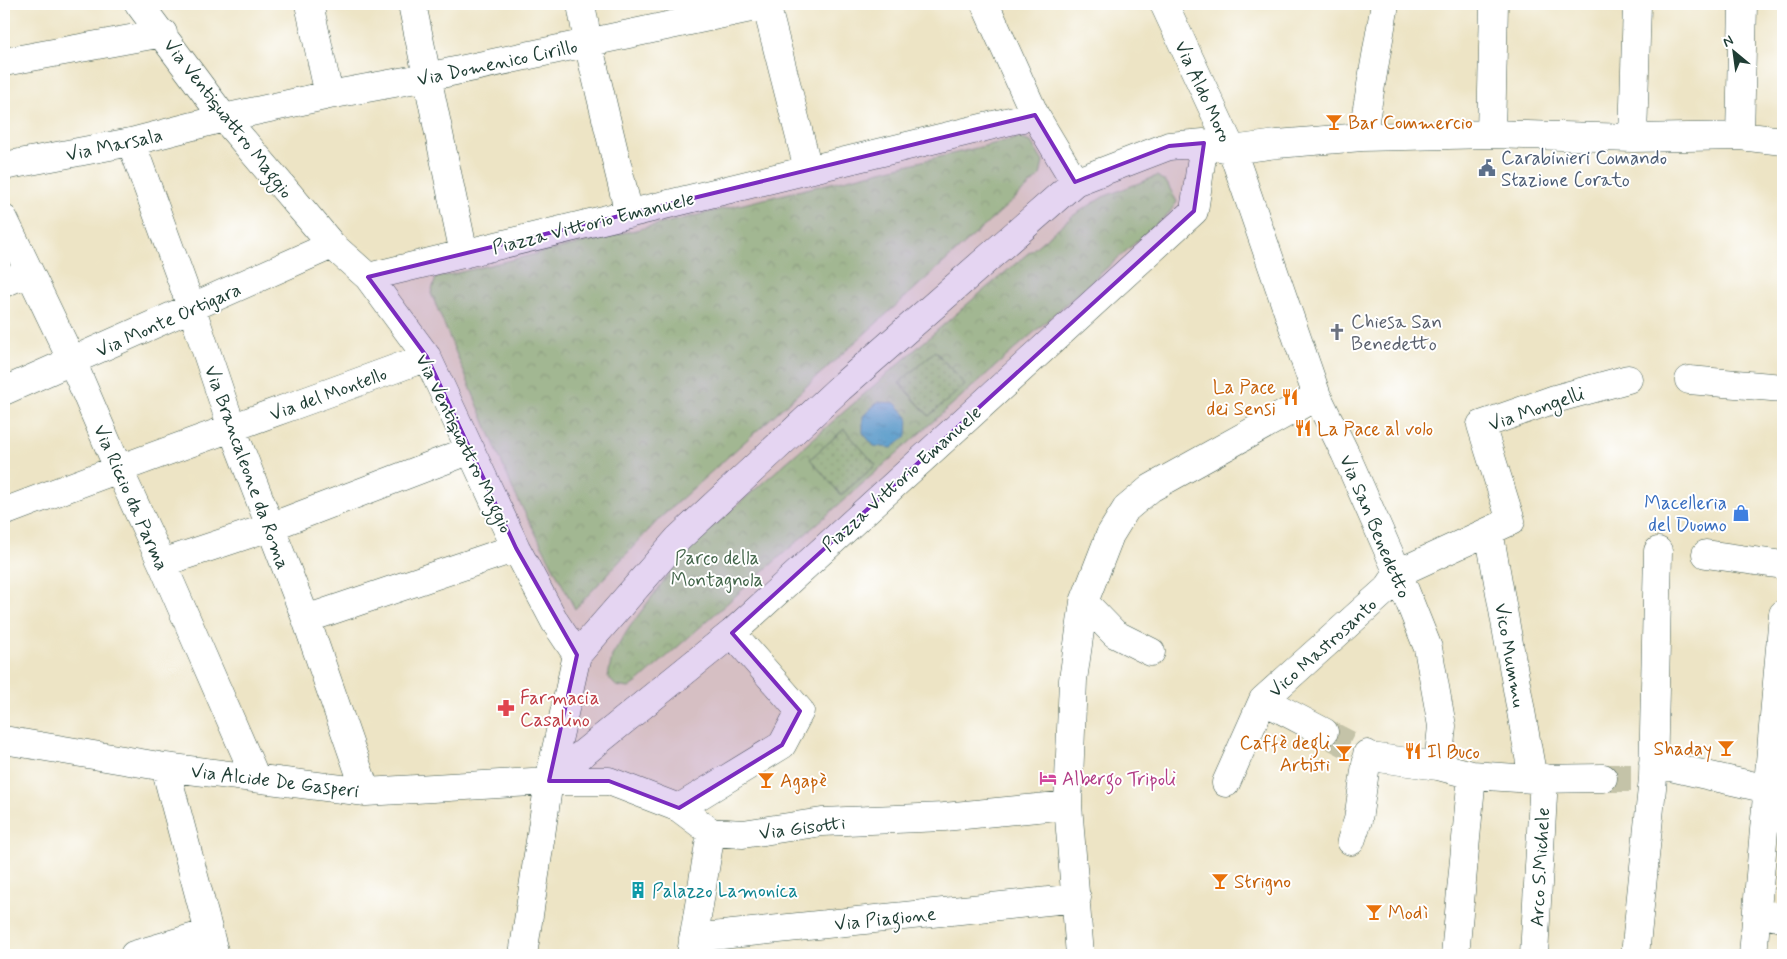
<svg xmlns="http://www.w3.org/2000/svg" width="1787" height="959" font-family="Mynerve,sans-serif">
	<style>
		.grass { fill: url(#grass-dots); stroke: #668c5e }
		.park { fill: url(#park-crowns); stroke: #668c5e; fill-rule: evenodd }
		.water { fill: url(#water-ripples); stroke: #387c81 }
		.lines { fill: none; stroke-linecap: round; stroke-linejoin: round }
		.street-tunnel { stroke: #c4c3a8; stroke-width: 28; stroke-dasharray: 28 14; stroke-linecap: butt }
		.street-casing { stroke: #3e564a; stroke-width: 29 }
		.street { stroke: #fff; stroke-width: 28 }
		.marked { fill: #7b2cbf; fill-opacity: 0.2; stroke: #7b2cbf; stroke-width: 4; stroke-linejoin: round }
		.labels { text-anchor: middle; stroke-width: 4; stroke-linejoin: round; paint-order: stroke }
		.street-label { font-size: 19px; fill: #1f3d34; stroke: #fff }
		.food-label { font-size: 19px; fill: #c56008; stroke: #fff; text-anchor: start }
		.service-label { font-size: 19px; fill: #4e5e75; stroke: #fff; text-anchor: start }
		.worship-label { font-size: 19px; fill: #5b616d; stroke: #fff; text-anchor: start }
		.shop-label { font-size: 19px; fill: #366cbe; stroke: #fff; text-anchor: end }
		.park-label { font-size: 19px; fill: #426449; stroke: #fff }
		.health-label { font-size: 19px; fill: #be3a42; stroke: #fff; text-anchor: start }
		.hotel-label { font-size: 19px; fill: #b23c85; stroke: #fff; text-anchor: start }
		.culture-label { font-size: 19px; fill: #0d838f; stroke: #fff; text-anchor: start }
	</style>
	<defs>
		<pattern id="grass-dots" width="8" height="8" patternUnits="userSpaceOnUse" patternTransform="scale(1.25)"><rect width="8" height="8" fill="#acda87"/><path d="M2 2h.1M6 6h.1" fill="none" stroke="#94bc75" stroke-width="1.8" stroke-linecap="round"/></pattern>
		<pattern id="park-crowns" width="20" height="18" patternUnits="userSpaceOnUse" patternTransform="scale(1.25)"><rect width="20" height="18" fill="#acda87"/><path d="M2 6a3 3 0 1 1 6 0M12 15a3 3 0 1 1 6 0" fill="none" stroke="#94bc75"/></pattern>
		<pattern id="water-ripples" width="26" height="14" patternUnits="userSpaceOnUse" patternTransform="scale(1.25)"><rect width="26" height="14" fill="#52bcce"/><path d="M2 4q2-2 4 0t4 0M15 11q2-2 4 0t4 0" fill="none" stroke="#439aa8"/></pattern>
	</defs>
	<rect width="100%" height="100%" fill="#fff"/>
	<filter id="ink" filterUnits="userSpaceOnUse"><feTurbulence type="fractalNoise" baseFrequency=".02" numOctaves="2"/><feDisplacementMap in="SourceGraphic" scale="10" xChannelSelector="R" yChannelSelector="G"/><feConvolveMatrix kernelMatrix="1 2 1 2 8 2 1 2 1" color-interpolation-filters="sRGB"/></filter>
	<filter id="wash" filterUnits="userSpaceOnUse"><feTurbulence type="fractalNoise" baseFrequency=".0096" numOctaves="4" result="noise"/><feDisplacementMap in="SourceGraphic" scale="20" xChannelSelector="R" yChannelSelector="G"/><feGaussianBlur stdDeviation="1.12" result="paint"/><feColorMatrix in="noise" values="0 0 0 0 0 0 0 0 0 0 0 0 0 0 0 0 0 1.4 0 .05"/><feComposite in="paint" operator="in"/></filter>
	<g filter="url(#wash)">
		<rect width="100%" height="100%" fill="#ede4c5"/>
		<path class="grass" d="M 935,351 L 966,385 L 929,416 L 899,382 Z
			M 844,429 L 876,465 L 841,495 L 810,459 Z"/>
		<path class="park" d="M 1018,138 L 1031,142 L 1043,162 L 1040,176 L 660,518 L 575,609 L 514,492 L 431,293 L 436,278 Z
			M 1157,176 L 1167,183 L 1177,202 L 1169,213 L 639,681 L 629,688 L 616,686 L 608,677 L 612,656 L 629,628 L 687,549 L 972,300 L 1074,215 L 1103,197 ZM 935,351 L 965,385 L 929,416 L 899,383 ZM 844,429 L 876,465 L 841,495 L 810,459 Z"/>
		<path class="water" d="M 878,402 L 895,403 L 908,417 L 907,436 L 892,448 L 874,446 L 863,433 L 863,416 Z"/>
	</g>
	<g filter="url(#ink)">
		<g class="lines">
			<path class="street-tunnel" d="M 1324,732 L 1367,754
				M 1603,778 L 1643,778"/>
			<g class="street-casing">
				<path id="street" d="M 139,4 L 224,118 L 332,245 L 368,277 L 427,357 L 516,548 L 555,622 L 577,655 L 549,781 L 523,955
					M 309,4 L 329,95
					M 412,4 L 464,254
					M 581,4 L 588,43 L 629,214
					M 766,4 L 808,169
					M 985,4 L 1035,115 L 1075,182
					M 1164,4 L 1232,150 L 1317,396 L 1345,453 L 1398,573 L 1428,648 L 1442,726 L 1438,766
					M 4,62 L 163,33
					M 1491,134 L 1494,4
					M 1740,136 L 1743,4
					M 1362,137 L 1385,4
					M 1633,138 L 1637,4
					M 131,142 L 192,309 L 232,428 L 306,619 L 366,792
					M 4,166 L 131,142 L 224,118 L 329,95 L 427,77 L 770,4
					M 4,219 L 72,361 L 118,468 L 162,563 L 256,778
					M 368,277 L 1035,115
					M 4,283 L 29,272
					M 1689,380 L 1783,388
					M 4,391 L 332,245
					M 4,512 C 144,458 286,409 427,357
					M 1489,531 L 1533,779
					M 1706,554 L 1783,565
					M 162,563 L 270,527 L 471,450
					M 1084,602 L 1115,634 L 1151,652
					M 306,619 L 516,548
					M 577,655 L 678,539 L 840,388 L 1075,182 L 1169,146 L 1204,143 L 1232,150 L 1277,144 L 1362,137 L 1491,134 L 1633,138 L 1740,136 L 1783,141
					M 1263,700 L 1324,732
					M 4,740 L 165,767 L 366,792 L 549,781 L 609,781 L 679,808 L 711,832 L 743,834 L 822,822 L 944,817 L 1068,805
					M 1367,754 L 1371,757 L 1438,766 L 1472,775 L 1533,779 L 1603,778
					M 1653,763 L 1768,789
					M 165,767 L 215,955
					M 549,781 L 732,633 L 1194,211 L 1204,143
					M 1226,783 L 1263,700 L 1388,588 L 1398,573 L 1511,521 L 1481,425 L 1555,399 L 1628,379
					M 679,808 L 782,745 L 800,711 L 732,633
					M 1351,841 L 1358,820 L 1366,764 L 1371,757
					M 1758,913 L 1783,918
					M 693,938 L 1077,898
					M 691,954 L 711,832
					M 134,955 L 209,933
					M 1080,955 L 1068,805 L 1073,680 L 1084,602 L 1110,535 L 1126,509 L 1151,488 L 1317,396
					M 1455,955 L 1472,775
					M 1534,955 L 1544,778
					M 1635,955 L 1653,778 L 1658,551
					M 1753,955 L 1783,614"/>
			</g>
			<use href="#street" class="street"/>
		</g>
	</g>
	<path class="marked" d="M 1035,115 L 1075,182 L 1169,146 L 1204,143 L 1194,211 L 732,633 L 800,711 L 782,745 L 679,808 L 609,781 L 549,781 L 577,655 L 516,548 L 427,357 L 368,277 Z"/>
	<defs>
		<g id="bar-bare" transform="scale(1.35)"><path d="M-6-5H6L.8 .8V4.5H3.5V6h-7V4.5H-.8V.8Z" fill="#e8710a" stroke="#fff" stroke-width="2.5" paint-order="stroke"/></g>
		<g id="civic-bare" transform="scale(1.35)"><path d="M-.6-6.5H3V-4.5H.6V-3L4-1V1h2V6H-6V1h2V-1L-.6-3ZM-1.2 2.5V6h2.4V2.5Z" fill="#5c6f8a" stroke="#fff" stroke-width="2.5" paint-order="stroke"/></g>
		<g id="church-bare" transform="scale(1.35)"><path d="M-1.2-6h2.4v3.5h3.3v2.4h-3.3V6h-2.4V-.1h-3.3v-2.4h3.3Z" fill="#6b7280" stroke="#fff" stroke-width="2.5" paint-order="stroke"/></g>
		<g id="restaurant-bare" transform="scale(1.35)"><path d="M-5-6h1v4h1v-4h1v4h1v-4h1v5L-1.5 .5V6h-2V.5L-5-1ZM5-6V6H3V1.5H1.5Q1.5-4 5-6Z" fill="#e8710a" stroke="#fff" stroke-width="2.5" paint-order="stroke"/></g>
		<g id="shop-bare" transform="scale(1.35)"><path d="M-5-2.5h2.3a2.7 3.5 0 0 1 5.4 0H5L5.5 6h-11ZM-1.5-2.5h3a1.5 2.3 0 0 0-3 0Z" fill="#3f7fe0" stroke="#fff" stroke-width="2.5" paint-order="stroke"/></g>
		<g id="pharmacy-bare" transform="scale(1.35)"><path d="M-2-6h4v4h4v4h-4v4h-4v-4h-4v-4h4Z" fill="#e0444e" stroke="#fff" stroke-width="2.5" paint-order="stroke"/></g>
		<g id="hotel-bare" transform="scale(1.35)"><path d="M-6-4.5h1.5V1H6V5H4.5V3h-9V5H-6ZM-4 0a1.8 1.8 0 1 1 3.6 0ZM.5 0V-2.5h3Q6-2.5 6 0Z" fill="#d1479c" stroke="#fff" stroke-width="2.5" paint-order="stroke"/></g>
		<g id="building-bare" transform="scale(1.35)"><path d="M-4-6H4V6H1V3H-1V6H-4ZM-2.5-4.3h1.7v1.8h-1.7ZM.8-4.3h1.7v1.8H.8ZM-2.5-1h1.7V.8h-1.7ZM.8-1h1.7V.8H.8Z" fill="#0f9aa8" stroke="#fff" stroke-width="2.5" paint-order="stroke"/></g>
	</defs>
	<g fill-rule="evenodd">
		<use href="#bar-bare" x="1334" y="122"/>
		<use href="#civic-bare" x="1487" y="168"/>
		<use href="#church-bare" x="1337" y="332"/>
		<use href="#restaurant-bare" x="1290" y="397"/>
		<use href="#restaurant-bare" x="1303" y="428"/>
		<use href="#shop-bare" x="1741" y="513"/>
		<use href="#pharmacy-bare" x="506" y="708"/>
		<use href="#bar-bare" x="1726" y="748"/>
		<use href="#restaurant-bare" x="1413" y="751"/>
		<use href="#bar-bare" x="1344" y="753"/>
		<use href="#hotel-bare" x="1048" y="778"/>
		<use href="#bar-bare" x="766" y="780"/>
		<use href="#bar-bare" x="1220" y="881"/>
		<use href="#building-bare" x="638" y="890"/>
		<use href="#bar-bare" x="1374" y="912"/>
	</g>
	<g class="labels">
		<g class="street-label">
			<text transform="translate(497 62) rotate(-12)" y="7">Via Domenico Cirillo</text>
			<text transform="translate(1204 91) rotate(65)" y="7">Via Aldo Moro</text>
			<text transform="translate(229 118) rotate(52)" y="7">Via Ventiquattro Maggio</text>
			<text transform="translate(114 144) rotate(-12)" y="7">Via Marsala</text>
			<text transform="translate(593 222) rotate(-14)" y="7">Piazza Vittorio Emanuele</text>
			<text transform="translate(168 319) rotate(-24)" y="7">Via Monte Ortigara</text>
			<text transform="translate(328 393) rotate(-20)" y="7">Via del Montello</text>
			<text transform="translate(1536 408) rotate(-19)" y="7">Via Mongelli</text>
			<text transform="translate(465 443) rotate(64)" y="7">Via Ventiquattro Maggio</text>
			<text transform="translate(248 467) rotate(70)" y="7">Via Brancaleone da Roma</text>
			<text transform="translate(901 478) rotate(-42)" y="7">Piazza Vittorio Emanuele</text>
			<text transform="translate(132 497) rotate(66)" y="7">Via Riccio da Parma</text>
			<text transform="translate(1376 526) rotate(67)" y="7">Via San Benedetto</text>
			<text transform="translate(1322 647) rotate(-42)" y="7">Vico Mastrosanto</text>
			<text transform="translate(1511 655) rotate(80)" y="7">Vico Mummu</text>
			<text transform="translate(275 780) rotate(7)" y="7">Via Alcide De Gasperi</text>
			<text transform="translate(802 827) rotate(-7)" y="7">Via Gisotti</text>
			<text transform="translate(1539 867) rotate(-87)" y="7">Arco S.Michele</text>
			<text transform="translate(885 918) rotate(-6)" y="7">Via Piagione</text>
		</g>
		<g class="food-label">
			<text x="1348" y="129">Bar Commercio</text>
			<text x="1276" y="393" text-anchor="end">La Pace<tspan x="1276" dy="22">dei Sensi</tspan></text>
			<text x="1317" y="435">La Pace al volo</text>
			<text x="1330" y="749" text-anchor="end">Caffè degli<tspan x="1330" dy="22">Artisti</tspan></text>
			<text x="1712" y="755" text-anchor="end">Shaday</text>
			<text x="1427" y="758">Il Buco</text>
			<text x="780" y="787">Agapè</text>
			<text x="1234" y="888">Strigno</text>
			<text x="1388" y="919">Modì</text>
		</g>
		<g class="service-label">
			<text x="1501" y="164">Carabinieri Comando<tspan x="1501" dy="22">Stazione Corato</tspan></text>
		</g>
		<g class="worship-label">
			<text x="1351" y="328">Chiesa San<tspan x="1351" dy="22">Benedetto</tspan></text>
		</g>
		<g class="shop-label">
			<text x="1727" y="509">Macelleria<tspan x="1727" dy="22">del Duomo</tspan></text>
		</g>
		<g class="park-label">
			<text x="717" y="564">Parco della<tspan x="717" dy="22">Montagnola</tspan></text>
		</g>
		<g class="health-label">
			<text x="520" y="704">Farmacia<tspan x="520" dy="22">Casalino</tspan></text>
		</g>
		<g class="hotel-label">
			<text x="1062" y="785">Albergo Tripoli</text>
		</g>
		<g class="culture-label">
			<text x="652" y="897">Palazzo Lamonica</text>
		</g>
	</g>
	<rect width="1787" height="959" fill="none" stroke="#fff" stroke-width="20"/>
	<g transform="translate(1734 52) rotate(331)" stroke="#ffffff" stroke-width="4" paint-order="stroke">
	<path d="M0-4L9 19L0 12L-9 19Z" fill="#1f3d34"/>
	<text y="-8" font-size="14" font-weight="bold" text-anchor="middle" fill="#1f3d34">N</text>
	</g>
</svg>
